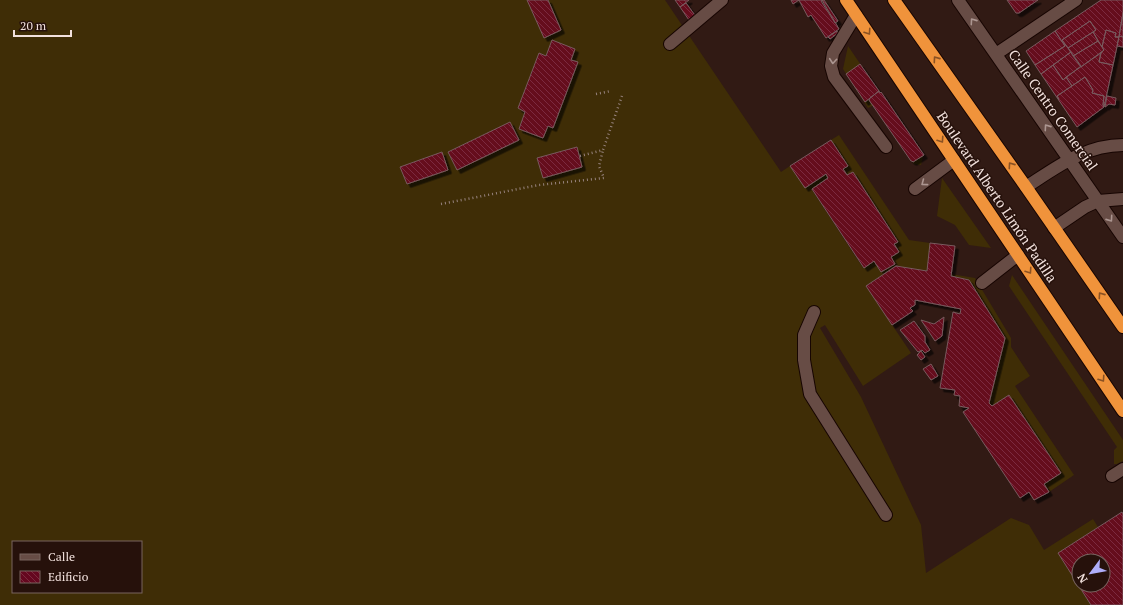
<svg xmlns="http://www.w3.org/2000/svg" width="1123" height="605" font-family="'PT Serif',serif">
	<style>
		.grass { fill: #3f2d06; fill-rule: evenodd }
		.building { fill: url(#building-back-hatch); stroke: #785b5d; fill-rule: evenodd; filter: url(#shadow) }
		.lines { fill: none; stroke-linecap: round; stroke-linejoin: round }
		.minor-casing { stroke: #170502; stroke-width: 14 }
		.highway-casing { stroke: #170502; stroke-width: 14 }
		.path { stroke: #97837e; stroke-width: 2.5; stroke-dasharray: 1 3; stroke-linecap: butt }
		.minor { stroke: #674c45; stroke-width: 12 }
		.highway { stroke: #f0933b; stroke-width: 12 }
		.oneway { stroke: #ac9691 }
		.oneway2 { stroke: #8b5223 }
		.labels { text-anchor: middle; stroke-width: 3; stroke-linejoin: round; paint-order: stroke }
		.street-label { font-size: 14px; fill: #f2e1dd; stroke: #26110b }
	</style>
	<defs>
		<pattern id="building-back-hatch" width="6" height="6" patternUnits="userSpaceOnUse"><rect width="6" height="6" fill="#65071f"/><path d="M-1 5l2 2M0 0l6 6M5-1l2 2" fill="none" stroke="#7c2b3f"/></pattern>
		<filter id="shadow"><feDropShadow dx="3.5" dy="3.5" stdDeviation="0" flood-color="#0009"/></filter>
	</defs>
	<rect width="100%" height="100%" fill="#311a14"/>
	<path class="grass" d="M 0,0 L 665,0 L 781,172 L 790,166 L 805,188 L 826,174 L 828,178 L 812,190 L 863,268 L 874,261 L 881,272 L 894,264 L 891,257 L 899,252 L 894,244 L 898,242 L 853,172 L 847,175 L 843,169 L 848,166 L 831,140 L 839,135 L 909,240 L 930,243 L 927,271 L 896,266 L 866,286 L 911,353 L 863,386 L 825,325 L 820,328 L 861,397 L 921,525 L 926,573 L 1011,518 L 1029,525 L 1044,550 L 1093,519 L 1098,527 L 1058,553 L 1091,605 L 0,605 ZM 13,542 L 141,542 L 141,592 L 13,592 Z
		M 848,46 L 923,156 L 921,165 L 914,164 L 874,105 L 868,108 L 843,69 Z
		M 942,178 L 991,248 L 969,245 L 955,225 L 937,216 Z
		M 951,274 L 975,278 L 1011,338 L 1011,347 L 1030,376 L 1015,386 L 1074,475 L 1049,492 L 1044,484 L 1061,473 L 1009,395 L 992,406 L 989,403 L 1005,338 L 969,280 L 951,276 Z
		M 1012,275 L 1123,440 L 1123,461 L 1117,464 L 1114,464 L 1114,450 L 1117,447 L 1009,286 Z"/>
	<path class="building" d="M 527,0 L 548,0 L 561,30 L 544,38 Z
		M 675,0 L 689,0 L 680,7 Z
		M 791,0 L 822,0 L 839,29 L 826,38 L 811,15 L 808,17 L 799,0 L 793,4 Z
		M 824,0 L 838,21 L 835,23 L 821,1 Z
		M 1007,0 L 1038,0 L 1019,13 L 1016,13 Z
		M 1101,0 L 1123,0 L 1123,13 L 1119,37 L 1115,37 L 1116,33 L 1106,30 L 1102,47 L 1093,32 L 1096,30 L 1090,21 L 1062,40 L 1071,52 L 1041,74 L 1035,65 L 1065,46 L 1055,31 Z
		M 686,3 L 697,18 L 691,23 L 680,7 Z
		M 1123,13 L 1123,37 L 1119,36 Z
		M 1090,21 L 1096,30 L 1068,48 L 1062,40 Z
		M 1106,30 L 1116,33 L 1115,37 L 1119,37 L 1113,65 L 1099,62 L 1101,53 L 1104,50 L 1102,47 Z
		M 837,31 L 838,33 L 830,39 L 828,37 Z
		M 1055,31 L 1065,46 L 1035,65 L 1026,51 Z
		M 1093,32 L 1098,41 L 1073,56 L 1068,48 Z
		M 1119,36 L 1123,37 L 1123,47 L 1117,46 Z
		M 552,40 L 575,49 L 571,60 L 578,62 L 553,128 L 548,126 L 543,138 L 519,129 L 525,112 L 518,108 L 539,53 L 546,56 Z
		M 1098,41 L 1104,50 L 1081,67 L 1073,56 Z
		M 1071,52 L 1081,66 L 1063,80 L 1053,65 Z
		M 1101,53 L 1099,62 L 1113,65 L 1104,107 L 1103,105 L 1104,96 L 1092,93 L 1093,90 L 1085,77 L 1072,86 L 1066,77 Z
		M 860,64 L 879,91 L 865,102 L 846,74 Z
		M 1053,65 L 1063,80 L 1066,77 L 1072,86 L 1057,96 L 1059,99 L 1058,99 L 1041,74 Z
		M 1085,77 L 1093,90 L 1092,93 L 1104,96 L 1103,105 L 1104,107 L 1077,127 L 1058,99 L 1059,99 L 1057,96 Z
		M 879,91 L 880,93 L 881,92 L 924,155 L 913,162 L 912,161 L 911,161 L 869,100 L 870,98 Z
		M 1107,96 L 1116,98 L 1115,105 L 1109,104 L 1105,107 Z
		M 510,122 L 519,140 L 457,170 L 448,152 Z
		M 831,140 L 848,166 L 843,169 L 847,175 L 853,172 L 898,242 L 894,244 L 899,252 L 891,257 L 895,264 L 881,272 L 874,261 L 864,268 L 812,189 L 828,178 L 826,174 L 805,188 L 790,166 Z
		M 577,147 L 582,167 L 543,178 L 537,158 Z
		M 442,152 L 448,170 L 407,184 L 400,167 Z
		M 930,243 L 955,246 L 951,276 L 969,280 L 1005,338 L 989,403 L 992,406 L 1009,395 L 1061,473 L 1044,484 L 1049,492 L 1034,500 L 1029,492 L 1020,498 L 963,412 L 969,408 L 959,406 L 960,396 L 954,395 L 955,390 L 940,388 L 953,312 L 960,314 L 961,309 L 915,300 L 915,305 L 910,308 L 913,311 L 892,325 L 866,286 L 896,266 L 927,271 Z
		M 944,317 L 942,336 L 935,341 L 921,320 L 934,324 Z
		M 914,321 L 925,336 L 925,342 L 930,350 L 925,353 L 922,350 L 918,352 L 900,330 Z
		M 921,351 L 925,357 L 921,360 L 917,355 Z
		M 931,364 L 938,376 L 931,380 L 923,369 Z
		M 1122,512 L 1123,514 L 1123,605 L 1091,605 L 1058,553 ZM 1079,561 L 1103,561 L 1103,585 L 1079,585 Z"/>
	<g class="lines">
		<g class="minor-casing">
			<path id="minor" d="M 958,0 L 1123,237
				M 856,15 L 833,53 L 831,66 L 834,77 L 886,147
				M 670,44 L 722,0
				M 996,54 L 1076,0
				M 1026,187 C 1057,167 1085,145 1123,145
				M 915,189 L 954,160
				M 1054,228 L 1085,207 L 1098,201 L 1123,199
				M 982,283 L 1018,255
				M 814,312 L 804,335 L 804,360 L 810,394 L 886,515
				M 1112,476 L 1123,469"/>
		</g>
		<g class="highway-casing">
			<path id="highway" d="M 846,0 L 1123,411
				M 894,0 L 1026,187 L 1123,327"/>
		</g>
		<path class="path" d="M 596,94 L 611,91
			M 580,156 L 603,150 L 622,96
			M 441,204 L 539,185 L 604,178 L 599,166 L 603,150"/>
		<use href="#minor" class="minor"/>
		<use href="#highway" class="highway"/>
	</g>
	<defs><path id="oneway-chevron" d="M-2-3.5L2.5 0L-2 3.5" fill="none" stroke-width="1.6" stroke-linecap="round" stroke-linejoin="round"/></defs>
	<g class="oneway">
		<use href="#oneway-chevron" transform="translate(973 21) rotate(-125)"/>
		<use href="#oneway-chevron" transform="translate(833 61) rotate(95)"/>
		<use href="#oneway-chevron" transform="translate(1047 127) rotate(-125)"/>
		<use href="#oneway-chevron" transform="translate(924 183) rotate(143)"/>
		<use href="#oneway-chevron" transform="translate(1110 219) rotate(55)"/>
	</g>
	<g class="oneway2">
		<use href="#oneway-chevron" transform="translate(868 32) rotate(56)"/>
		<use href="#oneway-chevron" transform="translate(936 59) rotate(-125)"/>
		<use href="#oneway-chevron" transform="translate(941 140) rotate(56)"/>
		<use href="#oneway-chevron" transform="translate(1011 165) rotate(-125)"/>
		<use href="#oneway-chevron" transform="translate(1029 271) rotate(56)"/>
		<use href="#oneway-chevron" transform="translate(1101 295) rotate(-125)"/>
		<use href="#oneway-chevron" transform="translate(1102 379) rotate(56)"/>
	</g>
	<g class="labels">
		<g class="street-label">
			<text transform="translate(1053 110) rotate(55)" y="5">Calle Centro Comercial</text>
			<text transform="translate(997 197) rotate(56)" y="5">Boulevard Alberto Limón Padilla</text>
		</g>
	</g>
	<rect x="12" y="541" width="130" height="52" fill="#26110b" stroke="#78645f"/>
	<rect x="20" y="554" width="20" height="6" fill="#674c45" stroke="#78645f"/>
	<text x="48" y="561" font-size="12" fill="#f2e1dd">Calle</text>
	<rect x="20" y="571" width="20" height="12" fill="url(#building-back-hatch)" stroke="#78645f"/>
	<text x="48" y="581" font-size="12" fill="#f2e1dd">Edificio</text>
	<g transform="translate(1091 573) rotate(238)"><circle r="19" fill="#26110b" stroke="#78645f"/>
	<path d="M0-3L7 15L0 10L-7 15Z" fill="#b0aefa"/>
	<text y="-6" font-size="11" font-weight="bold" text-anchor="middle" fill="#f2e1dd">N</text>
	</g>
	<path d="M14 30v6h57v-6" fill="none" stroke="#f2e1dd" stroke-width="2"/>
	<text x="20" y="30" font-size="12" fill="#f2e1dd" stroke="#26110b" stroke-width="3" paint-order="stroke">20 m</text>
</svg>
